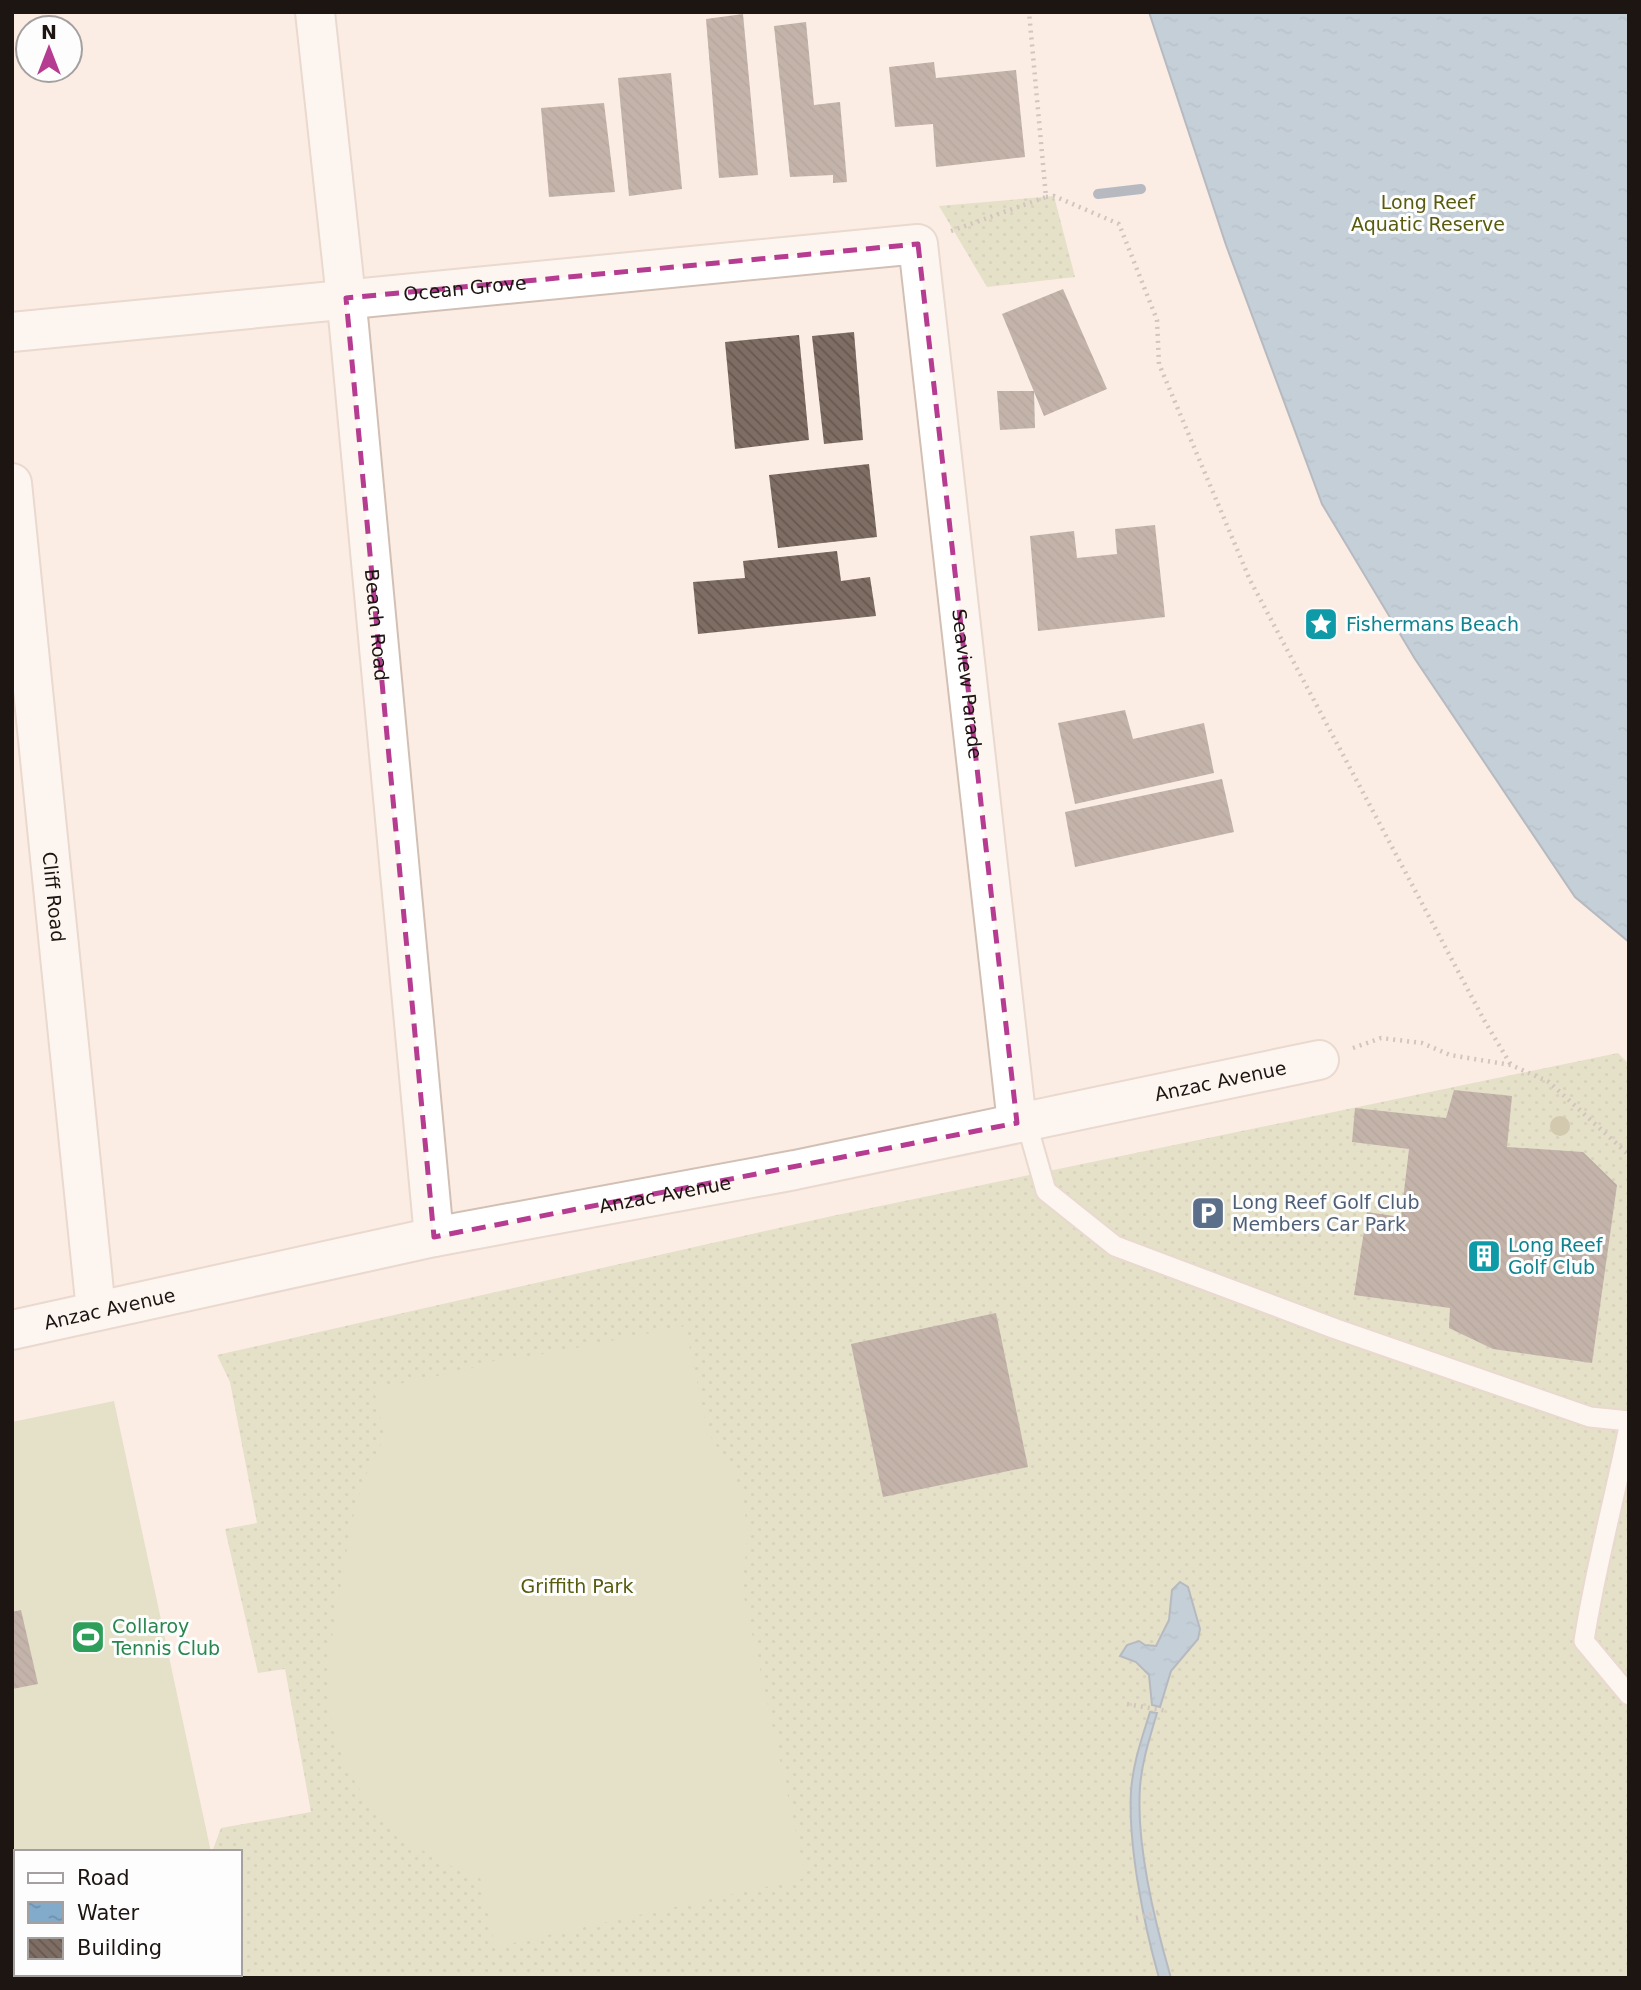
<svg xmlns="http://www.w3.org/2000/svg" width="1641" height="1990" font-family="'DejaVu Sans',sans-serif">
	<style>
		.grass { fill: url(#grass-dots) }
		.garden { fill: #cbd0a7 }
		.water { fill: url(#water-ripples); stroke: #637d94; stroke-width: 2 }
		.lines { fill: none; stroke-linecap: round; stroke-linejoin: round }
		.stream { stroke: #637d94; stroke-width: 10 }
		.building { fill: url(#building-back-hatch) }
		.lane-casing { stroke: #d3c0b5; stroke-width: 23 }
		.street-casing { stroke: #d3c0b5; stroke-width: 42 }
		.path { stroke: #a0948e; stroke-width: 4.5; stroke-dasharray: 2 5; stroke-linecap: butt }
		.lane { stroke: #fff; stroke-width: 19 }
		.street { stroke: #fff; stroke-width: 38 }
		.tree { fill: #a29d6e }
		.marked { fill: none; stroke: #b53c90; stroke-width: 5; stroke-dasharray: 14 9; stroke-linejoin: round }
		.labels { text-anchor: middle; stroke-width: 6; stroke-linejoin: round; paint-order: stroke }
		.park-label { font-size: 19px; fill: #585b0d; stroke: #fdfdfd }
		.street-label { font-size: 19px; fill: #1c1512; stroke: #fdfdfd }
		.culture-label { font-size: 19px; fill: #0d838f; stroke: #fdfdfd; text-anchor: start }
		.service-label { font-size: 19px; fill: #4e5e75; stroke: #fdfdfd; text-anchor: start }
		.leisure-label { font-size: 19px; fill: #27864d; stroke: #fdfdfd; text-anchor: start }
	</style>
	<defs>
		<pattern id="grass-dots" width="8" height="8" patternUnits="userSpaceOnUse" patternTransform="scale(1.75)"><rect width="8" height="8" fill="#cbd0a7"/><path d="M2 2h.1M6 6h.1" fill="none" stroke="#aeb28f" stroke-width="1.8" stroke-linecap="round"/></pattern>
		<pattern id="water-ripples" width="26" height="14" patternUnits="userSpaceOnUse" patternTransform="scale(1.75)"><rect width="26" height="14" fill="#81aacb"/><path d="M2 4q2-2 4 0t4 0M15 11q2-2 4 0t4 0" fill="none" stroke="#6f91ad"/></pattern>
		<pattern id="building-back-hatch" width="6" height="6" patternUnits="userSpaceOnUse" patternTransform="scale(1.75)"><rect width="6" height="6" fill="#7e6d63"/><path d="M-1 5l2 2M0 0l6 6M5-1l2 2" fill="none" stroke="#665850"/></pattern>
	</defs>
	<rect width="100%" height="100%" fill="#fcede4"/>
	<path class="grass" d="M 1054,196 L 1075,277 L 987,287 L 939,206 Z
		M 1618,1053 L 1629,1064 L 1629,1978 L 12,1978 L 12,1895 L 16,1894 L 16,1974 L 240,1974 L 240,1852 L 212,1852 L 221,1828 L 311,1812 L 285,1669 L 258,1673 L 225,1529 L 257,1523 L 230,1382 L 217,1355 L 832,1216 Z"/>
	<path class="garden" d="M 685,1326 L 708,1432 L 733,1473 L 743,1502 L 748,1533 L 742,1588 L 806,1878 L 495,1947 L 480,1877 C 396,1851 330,1780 328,1688 C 328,1653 336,1613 342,1578 C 351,1526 356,1484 385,1438 L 374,1389 L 466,1370 L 494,1361 L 551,1353 Z
		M 114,1401 L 211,1852 L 16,1852 L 16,1894 L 12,1895 L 12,1422 Z"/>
	<path class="water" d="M 1149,12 L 1629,12 L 1629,942 L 1575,897 L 1415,659 L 1322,504 L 1226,245 Z
		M 1180,1582 L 1188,1587 L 1200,1629 L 1198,1639 L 1171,1671 L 1160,1707 L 1152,1705 L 1149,1675 L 1136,1662 L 1120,1656 L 1127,1645 L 1139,1641 L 1145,1645 L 1156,1646 L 1169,1620 L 1172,1590 Z
		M 1150,1712 L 1157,1713 C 1150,1737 1142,1761 1140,1787 C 1136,1844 1155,1923 1171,1978 L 1159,1978 C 1144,1925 1128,1846 1131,1791 C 1133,1763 1142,1738 1150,1712 Z"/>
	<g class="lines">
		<path class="stream" d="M 1098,194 L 1141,189"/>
	</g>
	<path class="building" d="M 743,14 L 758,175 L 719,178 L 706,19 Z
		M 806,22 L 814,105 L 840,102 L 847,182 L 833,183 L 833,175 L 790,177 L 774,26 Z
		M 934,62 L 936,78 L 1016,70 L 1025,157 L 936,167 L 933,124 L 895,127 L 889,67 Z
		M 671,73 L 682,189 L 629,196 L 618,78 Z
		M 604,103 L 615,192 L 549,197 L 541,108 Z
		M 1063,289 L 1107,389 L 1044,416 L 1002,314 Z
		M 854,332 L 863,440 L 824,444 L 812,336 Z
		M 799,335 L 809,440 L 735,449 L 725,342 Z
		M 997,391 L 1034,391 L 1035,428 L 1000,430 Z
		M 869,464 L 877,537 L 778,548 L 769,475 Z
		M 1155,525 L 1165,617 L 1038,631 L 1030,536 L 1074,531 L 1077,558 L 1117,554 L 1115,529 Z
		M 837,551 L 841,581 L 870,577 L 876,616 L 698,634 L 693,582 L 745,578 L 743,561 Z
		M 1125,710 L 1133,739 L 1204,723 L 1214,773 L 1075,804 L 1058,723 Z
		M 1222,779 L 1234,832 L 1075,867 L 1065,812 Z
		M 1454,1090 L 1512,1096 L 1507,1147 L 1583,1152 L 1617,1185 L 1592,1363 L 1493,1349 L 1449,1328 L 1450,1308 L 1354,1295 L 1367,1212 L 1401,1217 L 1409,1149 L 1352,1142 L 1355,1108 L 1446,1118 Z
		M 996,1313 L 1028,1467 L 883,1497 L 851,1344 Z
		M 21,1610 L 38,1684 L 12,1689 L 12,1612 Z"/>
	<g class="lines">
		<g class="lane-casing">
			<path id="lane" d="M 1026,1121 L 1046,1191 L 1115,1246 L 1336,1329 L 1590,1417 L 1629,1421
				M 1629,1426 C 1615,1498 1595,1568 1584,1641 L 1629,1695"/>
		</g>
		<g class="street-casing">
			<g id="street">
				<path id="s1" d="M 315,12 L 349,326 L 434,1237"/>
				<path id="s2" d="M 12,332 L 918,244 L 1017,1123"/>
				<path id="s3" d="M 12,483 L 96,1311"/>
				<path id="s4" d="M 12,1330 L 434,1237 L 795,1170 L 1319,1060"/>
			</g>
		</g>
		<path class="path" d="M 1046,197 L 1054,196 L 1119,224 L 1157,320 L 1159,364 L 1250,580 L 1484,1020 L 1511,1065
			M 951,231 L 1046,197 L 1029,12
			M 1353,1048 L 1381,1038 L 1422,1043 L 1450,1055 L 1511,1065 L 1549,1082 L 1629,1155
			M 1127,1704 L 1167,1711
			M 1136,1918 L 1160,1912"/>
		<use href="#lane" class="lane"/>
		<use href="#street" class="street"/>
	</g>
	<circle class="tree" cx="1560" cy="1126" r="10"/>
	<path d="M0 0H1641V1990H0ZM 918,244 L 1017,1123 L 434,1237 L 346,298 Z" fill="#fcede4" fill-opacity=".55" fill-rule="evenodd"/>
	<path class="marked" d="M 918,244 L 1017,1123 L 434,1237 L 346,298 Z"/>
	<defs>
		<g id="sight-square" transform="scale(1.75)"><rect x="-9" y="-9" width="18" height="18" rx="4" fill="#0f9aa8" stroke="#fdfdfd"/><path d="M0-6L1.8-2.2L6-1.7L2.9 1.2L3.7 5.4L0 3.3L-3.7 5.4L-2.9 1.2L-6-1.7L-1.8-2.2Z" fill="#fff"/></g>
		<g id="parking-square" transform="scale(1.75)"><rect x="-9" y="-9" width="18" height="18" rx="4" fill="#5c6f8a" stroke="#fdfdfd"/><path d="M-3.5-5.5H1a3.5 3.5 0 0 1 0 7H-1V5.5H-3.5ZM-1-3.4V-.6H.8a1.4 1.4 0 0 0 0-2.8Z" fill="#fff"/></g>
		<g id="building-square" transform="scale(1.75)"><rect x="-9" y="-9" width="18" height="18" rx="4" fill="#0f9aa8" stroke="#fdfdfd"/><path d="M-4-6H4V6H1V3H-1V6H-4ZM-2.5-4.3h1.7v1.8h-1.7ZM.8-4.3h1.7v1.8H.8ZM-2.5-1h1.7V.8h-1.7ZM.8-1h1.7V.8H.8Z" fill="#fff"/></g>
		<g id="stadium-square" transform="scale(1.75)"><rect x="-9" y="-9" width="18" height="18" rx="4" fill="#2e9e5b" stroke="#fdfdfd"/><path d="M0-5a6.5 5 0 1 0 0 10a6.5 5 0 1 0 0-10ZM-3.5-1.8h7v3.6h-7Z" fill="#fff"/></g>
	</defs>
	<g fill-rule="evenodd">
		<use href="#sight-square" x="1321" y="624"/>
		<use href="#parking-square" x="1208" y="1213"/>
		<use href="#building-square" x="1484" y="1256"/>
		<use href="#stadium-square" x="88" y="1637"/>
	</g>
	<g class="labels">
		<g class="park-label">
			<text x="1428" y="209">Long Reef<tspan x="1428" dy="22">Aquatic Reserve</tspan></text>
			<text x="577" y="1593">Griffith Park</text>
		</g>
		<g class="street-label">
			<text dy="7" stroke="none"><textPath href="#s2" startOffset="455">Ocean Grove</textPath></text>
			<text dy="7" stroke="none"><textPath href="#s1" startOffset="616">Beach Road</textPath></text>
			<text dy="7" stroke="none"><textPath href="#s2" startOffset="1353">Seaview Parade</textPath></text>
			<text dy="7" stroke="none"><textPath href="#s3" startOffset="416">Cliff Road</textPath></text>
			<text dy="7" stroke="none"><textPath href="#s4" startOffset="1234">Anzac Avenue</textPath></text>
			<text dy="7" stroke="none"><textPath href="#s4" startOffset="667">Anzac Avenue</textPath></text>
			<text dy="7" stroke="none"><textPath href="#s4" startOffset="100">Anzac Avenue</textPath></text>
		</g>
		<g class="culture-label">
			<text x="1346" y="631">Fishermans Beach</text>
			<text x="1508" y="1252">Long Reef<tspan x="1508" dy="22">Golf Club</tspan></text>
		</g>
		<g class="service-label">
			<text x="1232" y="1209">Long Reef Golf Club<tspan x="1232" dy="22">Members Car Park</tspan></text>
		</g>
		<g class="leisure-label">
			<text x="112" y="1633">Collaroy<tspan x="112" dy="22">Tennis Club</tspan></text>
		</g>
	</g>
	<rect width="1641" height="1990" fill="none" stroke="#1c1512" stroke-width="28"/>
	<rect x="14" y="1850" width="228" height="126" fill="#fdfdfd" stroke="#a3a09f" stroke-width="2"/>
	<rect x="28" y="1873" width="35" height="10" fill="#ffffff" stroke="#a3a09f" stroke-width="2"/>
	<text x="77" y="1885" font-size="21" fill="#1c1512">Road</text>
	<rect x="28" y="1902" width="35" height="21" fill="url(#water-ripples)" stroke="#a3a09f" stroke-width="2"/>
	<text x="77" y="1920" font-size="21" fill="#1c1512">Water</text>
	<rect x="28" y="1938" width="35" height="21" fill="url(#building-back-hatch)" stroke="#a3a09f" stroke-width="2"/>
	<text x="77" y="1955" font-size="21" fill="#1c1512">Building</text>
	<g transform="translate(49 49)"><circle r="33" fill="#fdfdfd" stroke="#a3a09f" stroke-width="2"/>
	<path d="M0-5L12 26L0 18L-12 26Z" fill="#b53c90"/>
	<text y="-10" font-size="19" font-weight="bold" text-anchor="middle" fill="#1c1512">N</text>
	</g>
</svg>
